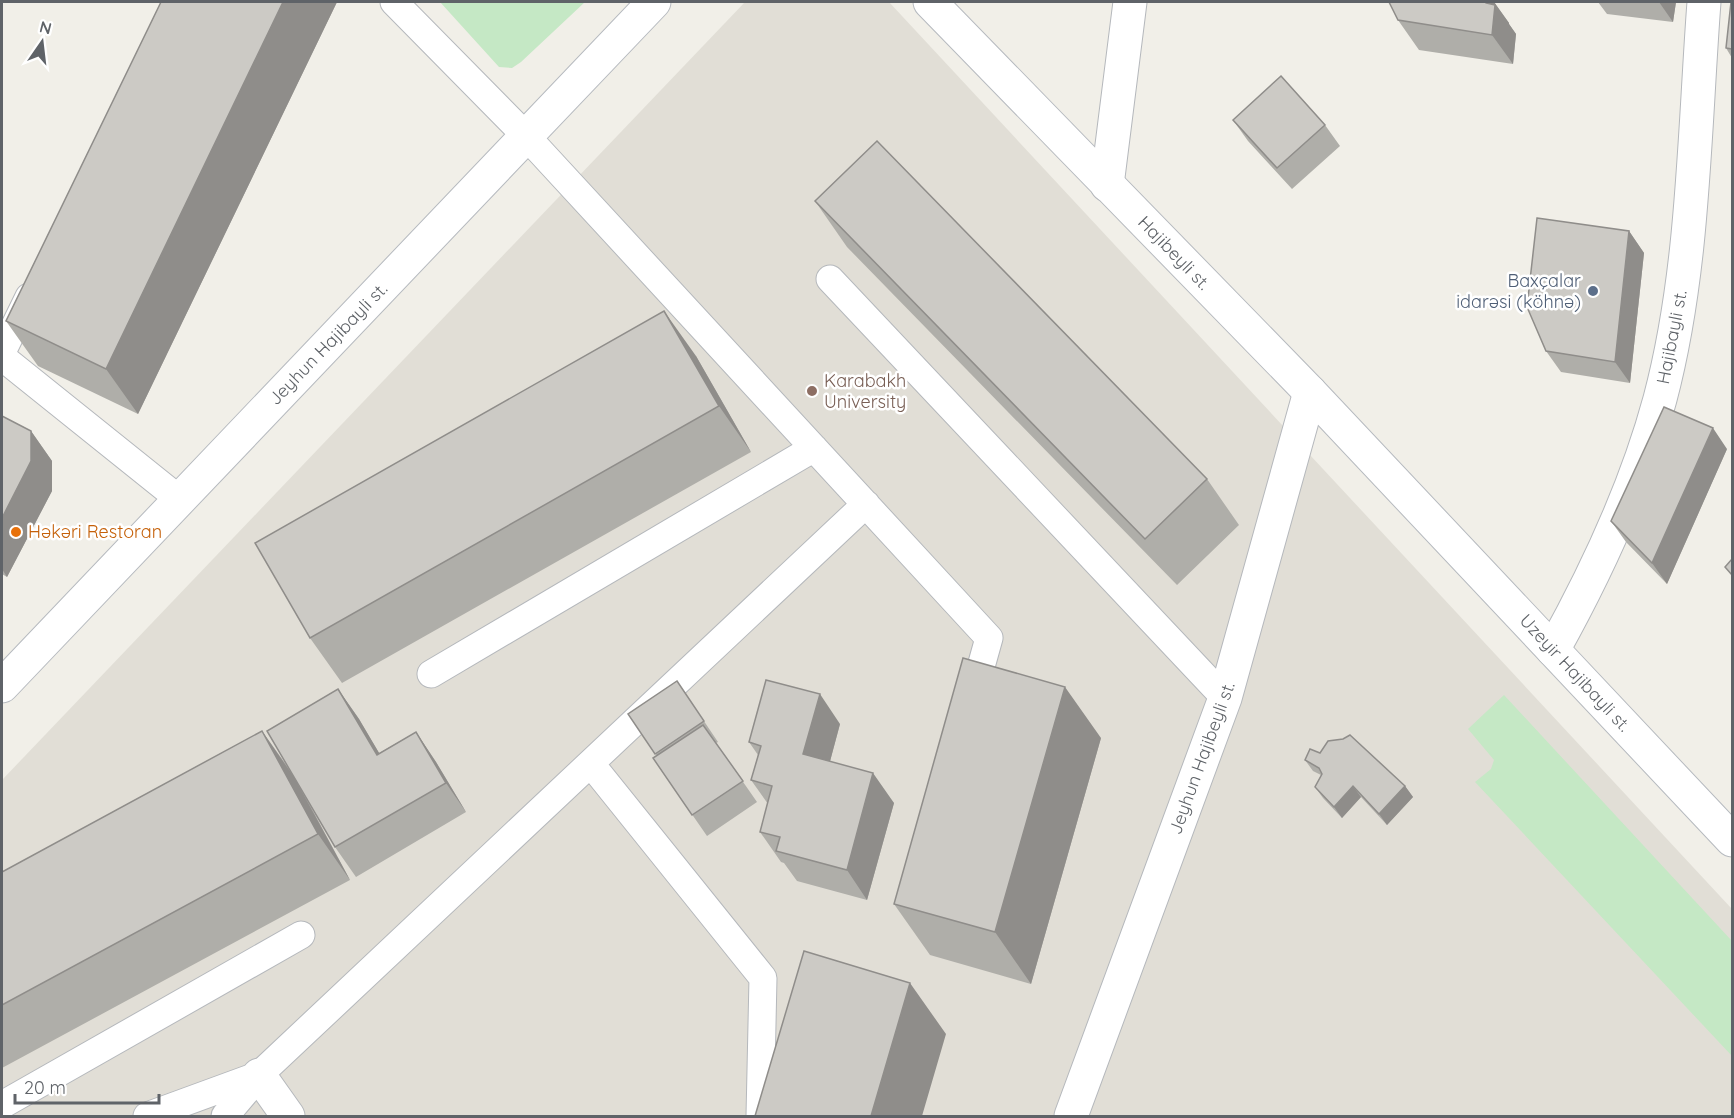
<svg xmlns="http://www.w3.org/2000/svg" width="1734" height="1118" font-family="Quicksand,sans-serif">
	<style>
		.education { fill: #e1ded6 }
		.green { fill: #c5e8c5 }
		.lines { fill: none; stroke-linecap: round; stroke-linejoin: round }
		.lane-casing { stroke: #b5b8bc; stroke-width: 29 }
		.street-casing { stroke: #b5b8bc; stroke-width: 35 }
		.secondary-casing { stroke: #b6babf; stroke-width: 35 }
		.lane { stroke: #fff; stroke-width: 27 }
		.street { stroke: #fff; stroke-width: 33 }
		.secondary { stroke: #fff; stroke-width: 33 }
		.wall { fill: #afaea9 }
		.shaded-wall { fill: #8f8d8a }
		.building { fill: #cccac5; stroke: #8f8d8a; stroke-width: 1.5 }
		.service-dot { fill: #5c6f8a; stroke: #fff; stroke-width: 2 }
		.education-dot { fill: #8d6e63; stroke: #fff; stroke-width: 2 }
		.food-dot { fill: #e8710a; stroke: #fff; stroke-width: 2 }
		.labels { text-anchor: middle; stroke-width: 5; stroke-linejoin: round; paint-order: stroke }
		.street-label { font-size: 18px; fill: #5f6368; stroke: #fff }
		.service-label { font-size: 18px; fill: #4e5e75; stroke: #fff; text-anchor: end }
		.education-label { font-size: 18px; fill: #785e54; stroke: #fff; text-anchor: start }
		.food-label { font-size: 18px; fill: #c56008; stroke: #fff; text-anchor: start }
	</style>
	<rect width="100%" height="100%" fill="#f1efe8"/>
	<path class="education" d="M 745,2 L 889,2 L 1732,909 L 1732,1116 L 2,1116 L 2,780 Z"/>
	<path class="green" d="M 440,2 L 585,2 L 521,62 L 512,68 L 499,67 Z
		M 1504,695 L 1732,941 L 1732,1056 L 1475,782 L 1491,769 L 1494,760 L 1468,729 Z"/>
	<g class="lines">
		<g class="lane-casing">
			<path id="lane" d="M 394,2 L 527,137 L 989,638 L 972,699
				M 830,279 L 1225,698
				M 2,352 L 29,297
				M 2,357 L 179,499
				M 431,674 L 814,448
				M 591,764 L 763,978 L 760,1116
				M 2,1105 L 301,935
				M 147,1116 L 259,1075 L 866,504
				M 225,1116 L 259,1076"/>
		</g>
		<g class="street-casing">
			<path id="street" d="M 1107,185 L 1130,2
				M 1553,650 C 1597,571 1636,488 1660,399 C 1694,271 1694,134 1704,2
				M 259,1075 L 288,1116
				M 1071,1116 L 1225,698 L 1310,392"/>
		</g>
		<g class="secondary-casing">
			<path id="secondary" d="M 930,2 L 1310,392 L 1732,840
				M 2,686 L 654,2"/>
		</g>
		<use href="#lane" class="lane"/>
		<use href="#street" class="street"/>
		<use href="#secondary" class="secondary"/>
	</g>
	<path class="wall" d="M 161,2 L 337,2 L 138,414 L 38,366 L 6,321 Z
		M 1389,2 L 1494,2 L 1509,23 L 1509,24 L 1516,34 L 1513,64 L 1419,50 L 1398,20 Z
		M 1598,2 L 1676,2 L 1673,22 L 1607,14 Z
		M 1732,2 L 1732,58 L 1726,48 Z
		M 1233,120 L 1325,125 L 1340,146 L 1292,189 L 1248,141 Z
		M 815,201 L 1207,479 L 1239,525 L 1177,585 L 847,247 Z
		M 1629,231 L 1644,253 L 1630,383 L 1561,372 L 1546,351 Z
		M 696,356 L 751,452 L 342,683 L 310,638 Z
		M 2,416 L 31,431 L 52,461 L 52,491 L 7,577 L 2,574 Z
		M 1727,449 L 1667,584 L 1626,542 L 1611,521 Z
		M 677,681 L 718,742 L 716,743 L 757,802 L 707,836 L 653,758 L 657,756 L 628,714 Z
		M 338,689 L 359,719 L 379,753 L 416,732 L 436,762 L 466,812 L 356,877 L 335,847 L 302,790 L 350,880 L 2,1068 L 2,872 L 262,731 L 290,770 Z
		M 840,724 L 830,761 L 894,803 L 867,900 L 797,881 L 784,863 L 781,862 L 760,832 L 768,804 L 751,780 L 758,755 L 749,742 Z
		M 1101,738 L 1031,984 L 930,955 L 894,904 Z
		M 1305,760 L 1405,786 L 1413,797 L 1387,825 L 1361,797 L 1342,818 L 1323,798 L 1315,787 L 1321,775 L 1313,771 Z"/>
	<path class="shaded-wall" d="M 283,2 L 337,2 L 138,414 L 106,369 Z
		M 1659,2 L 1676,2 L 1673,22 Z
		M 1486,3 L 1486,2 L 1494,2 L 1509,23 L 1509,24 L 1516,34 L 1513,64 L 1492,35 Z
		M 1629,231 L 1644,253 L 1630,383 L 1615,362 Z
		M 664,311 L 696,356 L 751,452 L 719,406 Z
		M 1713,428 L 1727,449 L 1667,584 L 1652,563 Z
		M 31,431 L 52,461 L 52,491 L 7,577 L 2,569 L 2,518 Z
		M 1065,687 L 1101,738 L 1031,984 L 995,932 Z
		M 338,689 L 359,719 L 398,785 L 377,755 Z
		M 820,694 L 840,724 L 824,784 L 803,754 Z
		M 262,731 L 294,777 L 350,880 L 318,834 Z
		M 416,732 L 436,762 L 466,812 L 446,783 Z
		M 873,773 L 894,803 L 867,900 L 847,870 Z
		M 1353,786 L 1361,797 L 1342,818 L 1334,807 Z
		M 1405,786 L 1413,797 L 1387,825 L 1379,814 Z
		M 910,983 L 946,1034 L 922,1116 L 871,1116 Z"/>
	<path class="building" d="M 161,2 L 283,2 L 106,369 L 6,321 Z
		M 1389,2 L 1486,2 L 1486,3 L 1495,5 L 1492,35 L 1398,20 Z
		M 1731,2 L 1732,2 L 1732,49 L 1726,48 Z
		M 1281,76 L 1325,125 L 1277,168 L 1233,120 Z
		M 877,141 L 1207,479 L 1145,539 L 815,201 Z
		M 1537,218 L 1629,231 L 1615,362 L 1546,351 L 1527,307 Z
		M 664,311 L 719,406 L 310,638 L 255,543 Z
		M 1664,407 L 1713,428 L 1652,563 L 1611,521 Z
		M 2,416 L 31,431 L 31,461 L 2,518 Z
		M 1732,559 L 1732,575 L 1725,567 Z
		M 963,658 L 1065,687 L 995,932 L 894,904 Z
		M 766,680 L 820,694 L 803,754 L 873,773 L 847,870 L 776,851 L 780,837 L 760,832 L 772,786 L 751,780 L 761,746 L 749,742 Z
		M 677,681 L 704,721 L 655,754 L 628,714 Z
		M 338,689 L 377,755 L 416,732 L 446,783 L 335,847 L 267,731 Z
		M 703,725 L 743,781 L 692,815 L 653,758 Z
		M 262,731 L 318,834 L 2,1005 L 2,872 Z
		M 1350,735 L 1405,786 L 1379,814 L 1353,786 L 1334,807 L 1315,787 L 1322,774 L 1319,768 L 1305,760 L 1310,749 L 1320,753 L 1328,741 L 1343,739 Z
		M 804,951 L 910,983 L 871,1116 L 755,1116 Z"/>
	<circle class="service-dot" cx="1593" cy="291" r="6"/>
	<circle class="education-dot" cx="812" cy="391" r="6"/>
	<circle class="food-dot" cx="16" cy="532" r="6"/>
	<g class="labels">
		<g class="street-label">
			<text transform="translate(1174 253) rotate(46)" y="6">Hajibeyli st.</text>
			<text transform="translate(1672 337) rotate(-79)" y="6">Hajibayli st.</text>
			<text transform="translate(328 344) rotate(-46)" y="6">Jeyhun Hajibayli st.</text>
			<text transform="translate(1575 673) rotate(47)" y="6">Uzeyir Hajibayli st.</text>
			<text transform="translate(1202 758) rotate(-70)" y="6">Jeyhun Hajibeyli st.</text>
		</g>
		<g class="service-label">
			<text x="1581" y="287">Baxçalar<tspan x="1581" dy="21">idarəsi (köhnə)</tspan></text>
		</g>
		<g class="education-label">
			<text x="824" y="387">Karabakh<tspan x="824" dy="21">University</tspan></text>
		</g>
		<g class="food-label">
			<text x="28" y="538">Həkəri Restoran</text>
		</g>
	</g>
	<rect width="1734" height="1118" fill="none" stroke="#5f6368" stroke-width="6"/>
	<g transform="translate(42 42) rotate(14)" stroke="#ffffff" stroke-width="4.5" paint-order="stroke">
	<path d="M0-4.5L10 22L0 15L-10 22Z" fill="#5f6368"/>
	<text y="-9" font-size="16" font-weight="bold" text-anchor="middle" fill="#5f6368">N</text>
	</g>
	<path d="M15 1094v9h144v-9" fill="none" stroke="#5f6368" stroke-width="3"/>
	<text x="24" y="1094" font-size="18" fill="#5f6368" stroke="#ffffff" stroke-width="4.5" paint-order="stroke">20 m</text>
</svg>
